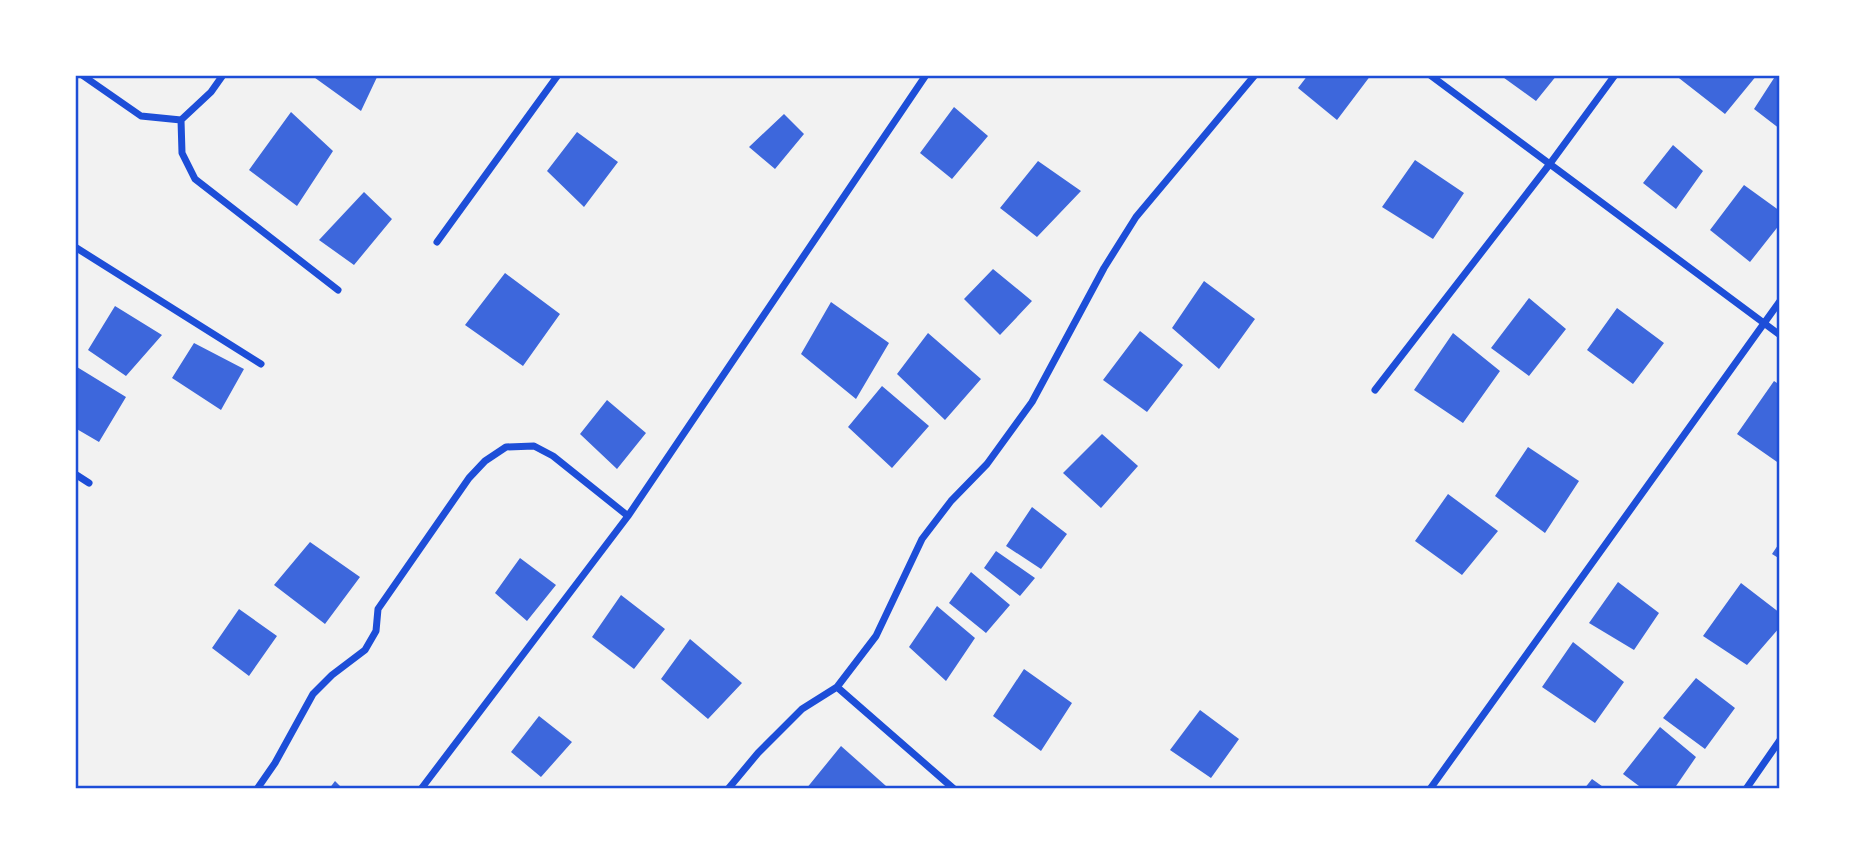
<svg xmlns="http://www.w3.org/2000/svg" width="1855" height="864" font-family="Bitter,serif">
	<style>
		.building { fill: #3d67dc }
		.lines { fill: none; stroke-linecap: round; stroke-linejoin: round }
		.minor { stroke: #1d4ed8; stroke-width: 7 }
		.neatline { fill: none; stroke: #1d4ed8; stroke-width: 2.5 }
	</style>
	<rect width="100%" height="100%" fill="#f2f2f2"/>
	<path class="building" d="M 311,75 L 378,75 L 361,111 Z
		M 1308,75 L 1371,75 L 1337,120 L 1298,88 Z
		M 1500,75 L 1557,75 L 1536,101 Z
		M 1675,75 L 1757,75 L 1725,114 Z
		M 1776,75 L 1780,75 L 1780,129 L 1754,109 Z
		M 954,107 L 988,136 L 952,179 L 920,153 Z
		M 291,112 L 333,151 L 297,206 L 249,170 Z
		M 784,114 L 804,134 L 775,169 L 749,147 Z
		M 577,132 L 618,162 L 584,207 L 547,171 Z
		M 1673,145 L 1703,171 L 1676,209 L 1643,183 Z
		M 1415,160 L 1464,193 L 1433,239 L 1382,207 Z
		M 1038,161 L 1081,191 L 1037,237 L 1000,208 Z
		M 1744,185 L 1780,211 L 1780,224 L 1750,262 L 1710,230 Z
		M 364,192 L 392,219 L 354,265 L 319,240 Z
		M 993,269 L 1032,301 L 1000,335 L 964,299 Z
		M 505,273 L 560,314 L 523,366 L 465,325 Z
		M 1204,281 L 1255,319 L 1219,369 L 1172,328 Z
		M 1529,298 L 1566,329 L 1529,376 L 1491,348 Z
		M 831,302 L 889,343 L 856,399 L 801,354 Z
		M 115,306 L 162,335 L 126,376 L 88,350 Z
		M 1617,308 L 1664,343 L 1633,384 L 1587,350 Z
		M 1140,331 L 1183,365 L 1147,412 L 1103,380 Z
		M 928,333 L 981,379 L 945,420 L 897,374 Z
		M 1453,333 L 1500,371 L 1463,423 L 1414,390 Z
		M 194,343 L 244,369 L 221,410 L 172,378 Z
		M 77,367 L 126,397 L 99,442 L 75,428 L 75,370 Z
		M 1774,381 L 1780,385 L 1780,464 L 1737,434 Z
		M 882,386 L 929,426 L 892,468 L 848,427 Z
		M 607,400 L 646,433 L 617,469 L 580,434 Z
		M 1102,434 L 1138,466 L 1101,508 L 1063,473 Z
		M 1528,447 L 1579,481 L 1545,533 L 1495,496 Z
		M 1448,494 L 1498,531 L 1462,575 L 1415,541 Z
		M 1032,507 L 1067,534 L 1041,569 L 1006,546 Z
		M 310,542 L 360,577 L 325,624 L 274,585 Z
		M 1780,542 L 1780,559 L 1772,554 Z
		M 996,551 L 1035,578 L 1020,596 L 984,568 Z
		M 520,558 L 556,585 L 527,621 L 495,593 Z
		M 971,572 L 1010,605 L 986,633 L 949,603 Z
		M 1618,582 L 1659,613 L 1634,650 L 1589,623 Z
		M 1741,583 L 1780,613 L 1780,627 L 1747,665 L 1703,636 Z
		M 621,595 L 665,629 L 634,669 L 592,637 Z
		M 937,606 L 975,638 L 946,681 L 909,647 Z
		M 239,609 L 277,636 L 249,676 L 212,648 Z
		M 690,639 L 742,683 L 708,719 L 661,679 Z
		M 1573,642 L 1624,682 L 1595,723 L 1542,687 Z
		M 1024,669 L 1072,703 L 1041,751 L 993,716 Z
		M 1696,678 L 1735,708 L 1705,749 L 1663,718 Z
		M 1200,710 L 1239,739 L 1211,778 L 1170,750 Z
		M 539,716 L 572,742 L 541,777 L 511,752 Z
		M 1660,727 L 1696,757 L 1674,789 L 1643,789 L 1623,774 Z
		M 841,746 L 886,786 L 884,789 L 806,789 Z
		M 1592,779 L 1606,789 L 1584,789 Z
		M 335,781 L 343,789 L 329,789 Z"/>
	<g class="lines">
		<path class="minor" d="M 82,75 L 141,116 L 181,120
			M 1430,75 L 1780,335
			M 181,120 L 182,153 L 195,179 L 338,290
			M 181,120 L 211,92 L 223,75
			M 437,242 L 558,75
			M 75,247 L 261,364
			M 1375,390 L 1549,165 L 1615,75
			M 75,474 L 89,483
			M 837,687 L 954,789
			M 257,789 L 275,763 L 313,694 L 332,675 L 365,650 L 376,631 L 378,609 L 469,478 L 485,461 L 506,447 L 534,446 L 553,456 L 628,516
			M 421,789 L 628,516 L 926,75
			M 728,789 L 758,753 L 802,709 L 837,687 L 876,636 L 922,539 L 951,501 L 987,464 L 1032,402 L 1104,268 L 1136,217 L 1255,75
			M 1430,789 L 1780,301
			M 1746,789 L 1780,740"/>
	</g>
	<rect width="1855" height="864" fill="none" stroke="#ffffff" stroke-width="154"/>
	<rect x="77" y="77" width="1701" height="710" class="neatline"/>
</svg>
